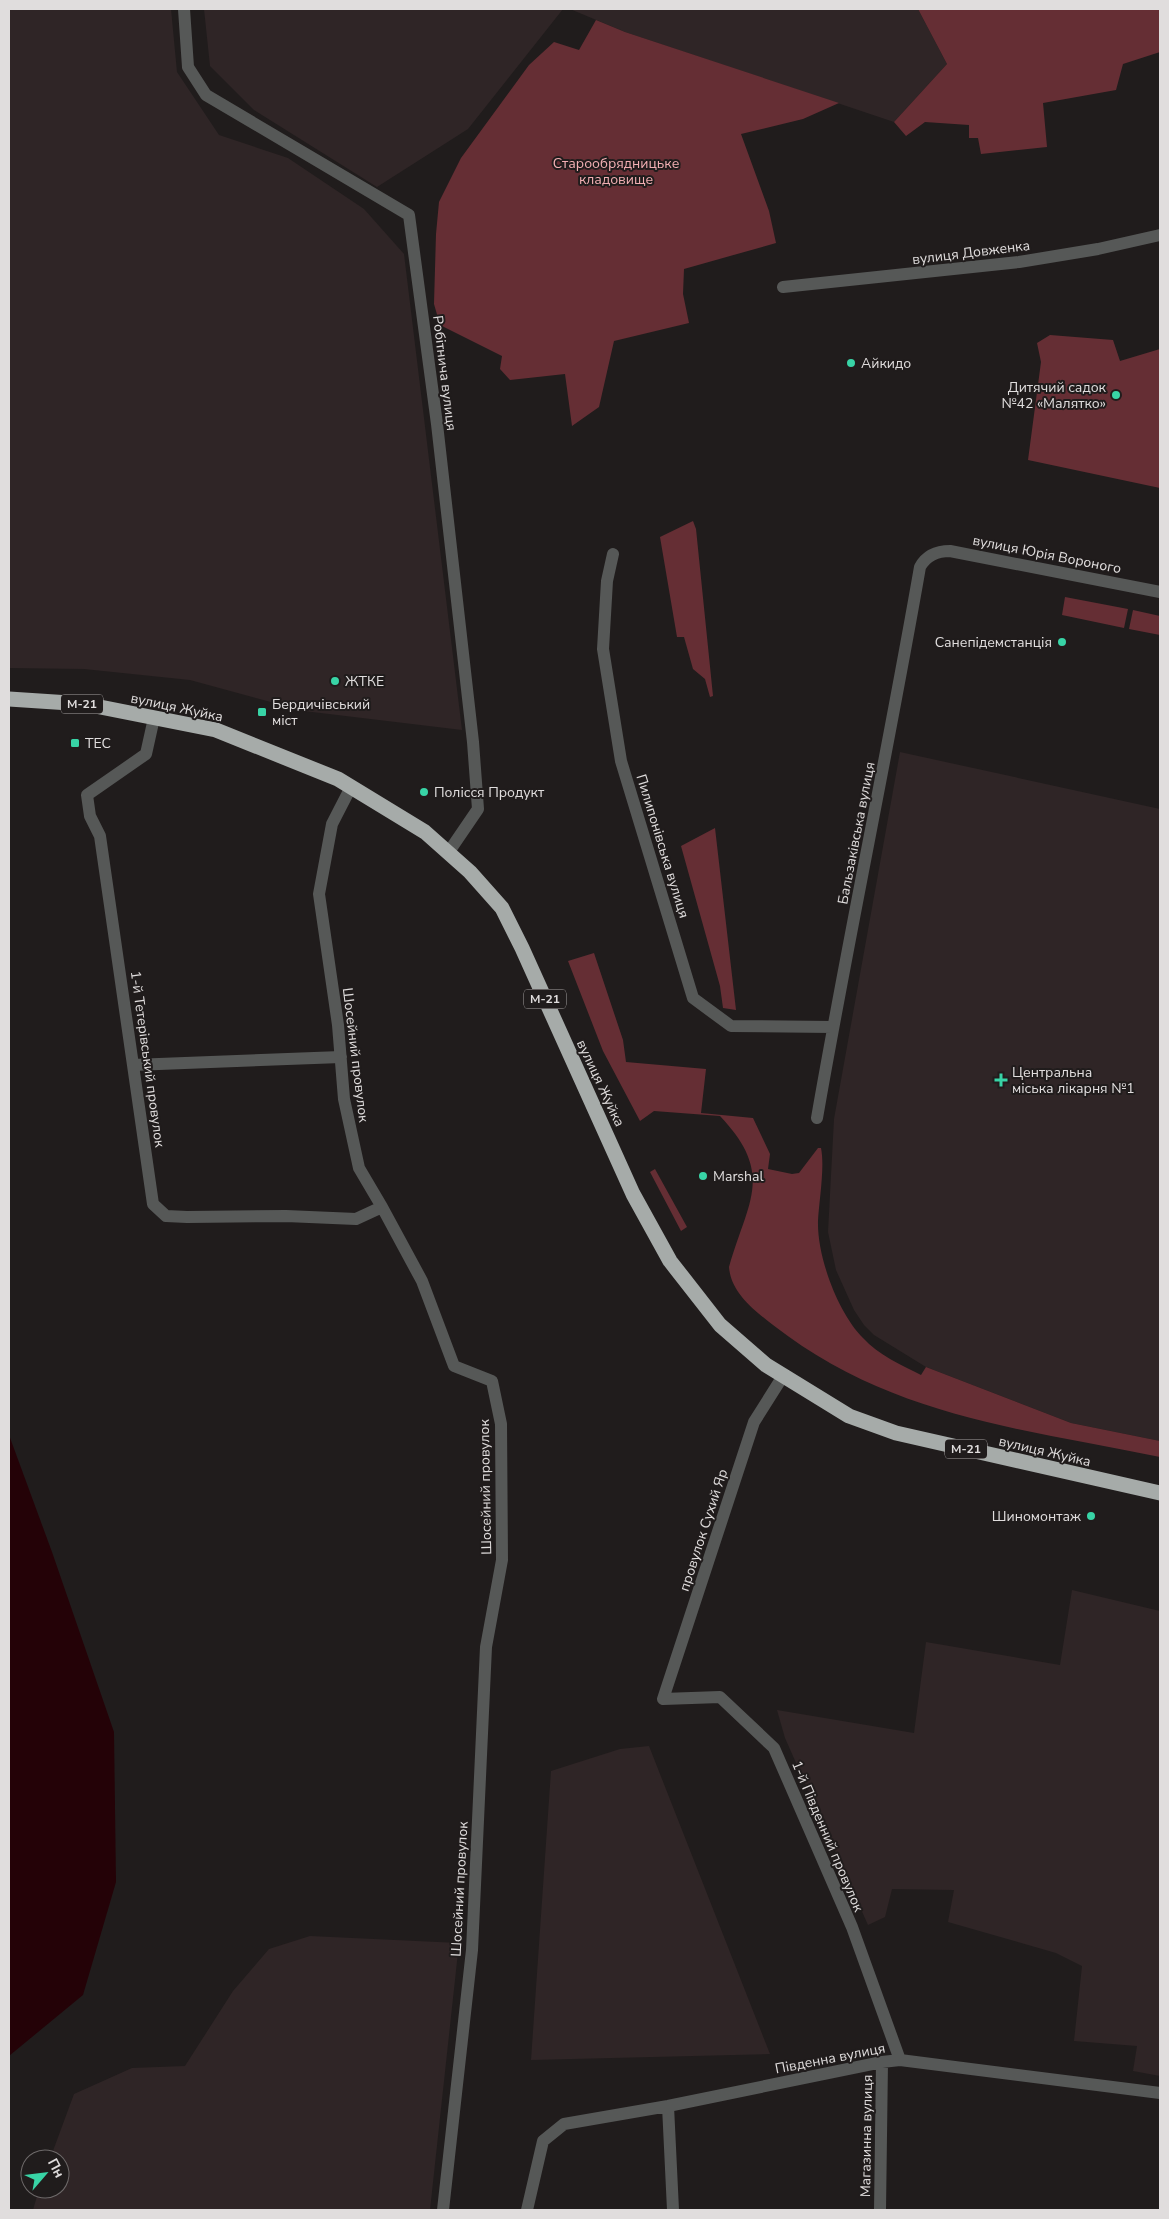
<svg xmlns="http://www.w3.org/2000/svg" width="1169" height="2219" font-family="'Nunito Sans',sans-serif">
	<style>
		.built { fill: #2f2526 }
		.green { fill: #652e34 }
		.water { fill: #240207 }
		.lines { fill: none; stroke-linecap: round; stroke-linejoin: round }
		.minor { stroke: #565857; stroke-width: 12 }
		.highway { stroke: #a6aba9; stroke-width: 15 }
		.poi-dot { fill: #38d4a6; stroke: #201c1c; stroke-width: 2 }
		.labels { text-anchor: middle; stroke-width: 4; stroke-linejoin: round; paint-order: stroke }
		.shield { fill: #201c1c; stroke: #a6a3a3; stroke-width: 1 }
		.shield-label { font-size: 12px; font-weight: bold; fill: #e0dddd }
		.park-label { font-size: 14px; fill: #f2afb3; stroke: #201c1c }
		.street-label { font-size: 14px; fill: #e0dddd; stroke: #201c1c }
		.poi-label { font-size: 14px; fill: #e0dddd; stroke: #201c1c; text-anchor: start }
	</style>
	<rect width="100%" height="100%" fill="#201c1c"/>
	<path class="built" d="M 9,9 L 171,9 L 177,72 L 219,135 L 288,158 L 364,209 L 404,254 L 462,730 L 304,711 L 190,680 L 84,669 L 9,668 Z
		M 204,9 L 563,9 L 468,129 L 377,187 L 254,110 L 210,66 Z
		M 570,9 L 918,9 L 947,64 L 894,122 L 625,32 Z
		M 900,752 L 1160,809 L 1160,1441 L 1071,1423 L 926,1367 L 874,1335 L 864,1325 L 854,1310 L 836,1270 L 828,1232 L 834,1119 Z
		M 1072,1590 L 1160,1611 L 1160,2076 L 1133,2071 L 1137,2046 L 1074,2041 L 1082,1966 L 1056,1953 L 948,1922 L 954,1890 L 892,1889 L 885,1917 L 868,1925 L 785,1738 L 777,1710 L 914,1733 L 926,1642 L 1060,1665 Z
		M 649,1746 L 770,2054 L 531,2060 L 551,1771 L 620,1749 Z
		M 310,1936 L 459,1943 L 430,2210 L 33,2210 L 39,2189 L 60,2189 L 60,2159 L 50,2159 L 74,2094 L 132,2068 L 185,2066 L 233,1991 L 269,1949 Z"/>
	<path class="green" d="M 918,9 L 1160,9 L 1160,52 L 1123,64 L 1116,90 L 1043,103 L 1047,147 L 981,154 L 978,138 L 969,138 L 969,125 L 925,122 L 906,136 L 894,122 L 947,64 Z
		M 596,20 L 625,32 L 839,103 L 803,119 L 741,134 L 769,211 L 776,243 L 684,269 L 683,294 L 689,323 L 614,341 L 599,407 L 572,426 L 565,374 L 510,380 L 500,369 L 502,356 L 440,325 L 434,304 L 436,234 L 439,202 L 461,158 L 529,65 L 554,42 L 579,50 Z
		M 1050,335 L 1113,340 L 1120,361 L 1160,349 L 1160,488 L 1028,460 L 1041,362 L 1037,343 Z
		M 693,521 L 696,529 L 713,696 L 710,697 L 705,679 L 693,669 L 684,637 L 677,637 L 660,537 Z
		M 1065,597 L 1128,609 L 1124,628 L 1062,615 Z
		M 1133,610 L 1160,616 L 1160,635 L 1129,629 Z
		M 715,828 L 736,1010 L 723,1008 L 720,986 L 681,846 Z
		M 594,953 L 623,1040 L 626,1062 L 706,1069 L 701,1113 L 753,1118 L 770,1154 L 768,1169 L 792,1174 L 799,1173 L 818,1148 L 821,1148 C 825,1167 819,1201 818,1221 C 817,1257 838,1313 863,1338 C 878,1355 902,1365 921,1375 L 926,1367 L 1071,1423 L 1160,1441 L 1160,1457 C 1020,1428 891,1417 773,1325 C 754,1310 731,1293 729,1267 C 747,1202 776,1175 720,1116 L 654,1111 L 640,1121 L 603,1051 L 568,961 Z
		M 655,1169 L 687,1227 L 681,1231 L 650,1172 Z"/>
	<path class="water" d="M 9,1435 L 52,1552 L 114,1732 L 116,1882 L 83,1995 L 9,2056 Z"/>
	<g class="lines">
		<path class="minor" d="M 184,9 L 188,67 L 206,95 L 409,215 L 437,424 L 473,742 L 478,809 L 448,853
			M 783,287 L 1019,262 L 1098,249 L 1160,235
			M 613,554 L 607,581 L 603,649 L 621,761 L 693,998 L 731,1026 L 833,1027
			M 154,718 L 146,754 L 87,795 L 90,816 L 100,836 L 153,1204 L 166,1216 L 187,1217 L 286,1216 L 356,1219 L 382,1207
			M 351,787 L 332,824 L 319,894 L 338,1025 L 344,1099 L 359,1168 L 382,1207 L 422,1281 L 454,1366 L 492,1381 L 501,1424 L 502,1560 L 486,1647 L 472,1950 L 443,2210
			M 133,1065 L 341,1057
			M 817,1118 C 849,934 888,751 920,567 C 926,556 937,551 950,551 L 1160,592
			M 783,1376 L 754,1422 L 663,1699 L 720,1697 L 774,1748 L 852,1927 L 900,2060
			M 668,2106 L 673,2210
			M 527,2210 L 543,2141 L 564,2124 L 668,2106 L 882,2062 L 900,2060 L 1160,2093
			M 880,2210 L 882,2062"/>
		<path class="highway" d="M 9,699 L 85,704 L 216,730 L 338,779 L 425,832 L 470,872 L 502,908 L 522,948 L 633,1194 L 670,1261 L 720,1325 L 766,1365 L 849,1416 L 896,1433 L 1160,1493"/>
	</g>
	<g class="poi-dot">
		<circle cx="851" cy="363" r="5"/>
		<circle cx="1116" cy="395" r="5"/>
		<circle cx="1062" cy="642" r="5"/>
		<circle cx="335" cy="681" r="5"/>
		<rect x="257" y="707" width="10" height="10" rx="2.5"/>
		<rect x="70" y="738" width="10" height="10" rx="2.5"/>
		<circle cx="424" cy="792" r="5"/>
		<path d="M998.5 1072.5h5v5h5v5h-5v5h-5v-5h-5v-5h5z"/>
		<circle cx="703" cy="1176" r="5"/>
		<circle cx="1091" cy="1516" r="5"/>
	</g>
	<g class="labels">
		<g class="shield">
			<rect x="61" y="694.5" width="42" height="19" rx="4"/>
			<rect x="524" y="989.5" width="42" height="19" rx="4"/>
			<rect x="945" y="1439.5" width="42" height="19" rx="4"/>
		</g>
		<g class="shield-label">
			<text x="82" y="708">М-21</text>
			<text x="545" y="1003">М-21</text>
			<text x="966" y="1453">М-21</text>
		</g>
		<g class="park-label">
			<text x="616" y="168">Старообрядницьке<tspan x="616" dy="16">кладовище</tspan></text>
		</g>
		<g class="street-label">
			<text transform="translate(971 252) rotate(-7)" y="5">вулиця Довженка</text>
			<text transform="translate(445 373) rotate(83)" y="5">Робітнича вулиця</text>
			<text transform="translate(1047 554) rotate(11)" y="5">вулиця Юрія Вороного</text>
			<text transform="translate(177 707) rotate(12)" y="5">вулиця Жуйка</text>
			<text transform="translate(856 833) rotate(-79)" y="5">Бальзаківська вулиця</text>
			<text transform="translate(663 846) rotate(73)" y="5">Пилипонівська вулиця</text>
			<text transform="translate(356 1055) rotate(83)" y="5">Шосейний провулок</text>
			<text transform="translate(148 1059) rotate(82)" y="5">1-й Тетерівський провулок</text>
			<text transform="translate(601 1083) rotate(65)" y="5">вулиця Жуйка</text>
			<text transform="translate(1045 1451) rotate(13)" y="5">вулиця Жуйка</text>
			<text transform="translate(485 1487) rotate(-91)" y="5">Шосейний провулок</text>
			<text transform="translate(703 1530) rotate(-72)" y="5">провулок Сухий Яр</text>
			<text transform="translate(828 1836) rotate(67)" y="5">1-й Південний провулок</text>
			<text transform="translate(459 1889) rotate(-87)" y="5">Шосейний провулок</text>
			<text transform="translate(830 2058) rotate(-11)" y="5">Південна вулиця</text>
			<text transform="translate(866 2136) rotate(-89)" y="5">Магазинна вулиця</text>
		</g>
		<g class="poi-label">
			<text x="861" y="368">Айкидо</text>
			<text x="1106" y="392" text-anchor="end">Дитячий садок<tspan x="1106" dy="16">№42 «Малятко»</tspan></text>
			<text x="1052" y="647" text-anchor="end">Санепідемстанція</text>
			<text x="345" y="686">ЖТКЕ</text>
			<text x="272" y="709">Бердичівський<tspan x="272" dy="16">міст</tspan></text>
			<text x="85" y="748">ТЕС</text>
			<text x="434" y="797">Полісся Продукт</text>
			<text x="1012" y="1077">Центральна<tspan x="1012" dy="16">міська лікарня №1</tspan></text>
			<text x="713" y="1181">Marshal</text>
			<text x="1081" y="1521" text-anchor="end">Шиномонтаж</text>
		</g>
	</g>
	<rect width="1169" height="2219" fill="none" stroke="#e0dddd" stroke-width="20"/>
	<g transform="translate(45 2174) rotate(62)"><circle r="24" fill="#201c1c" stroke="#6d6969"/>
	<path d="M0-4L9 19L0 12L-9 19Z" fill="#38d4a6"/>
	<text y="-8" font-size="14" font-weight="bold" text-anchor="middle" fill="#e0dddd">Пн</text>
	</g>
</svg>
